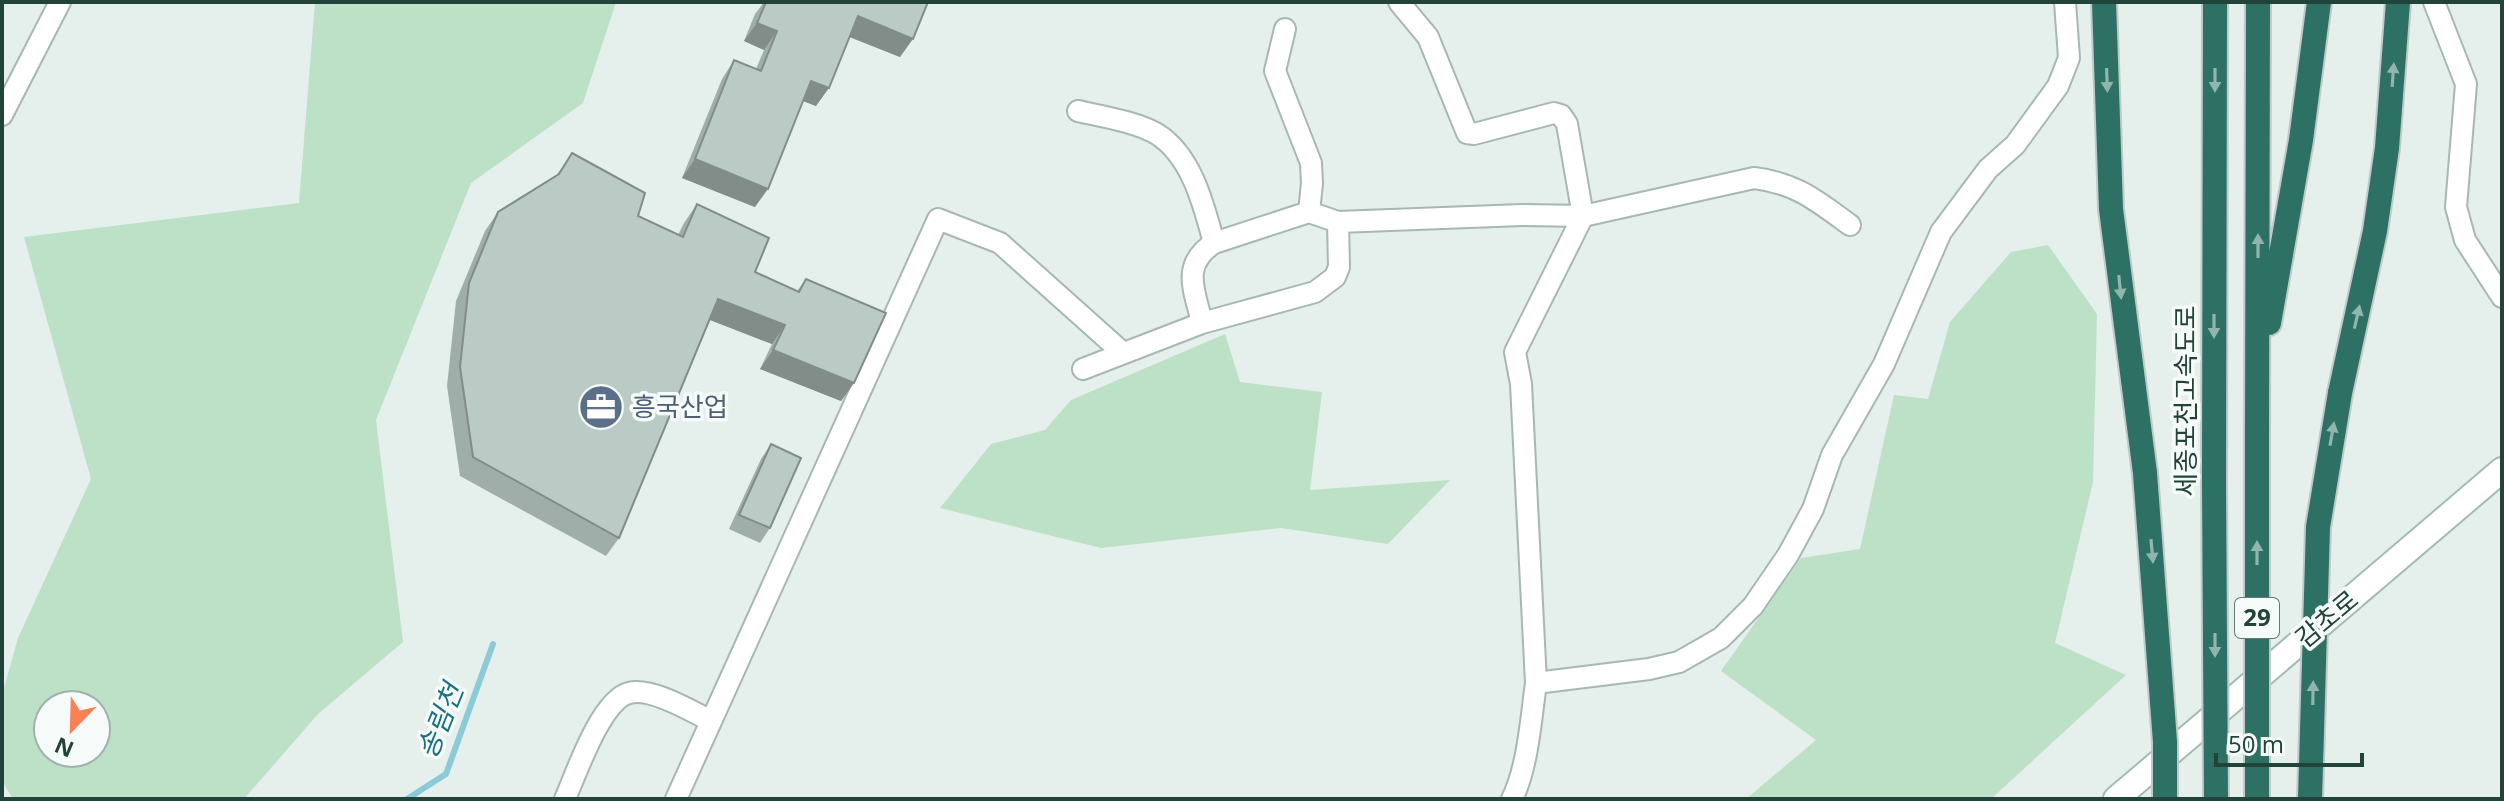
<svg xmlns="http://www.w3.org/2000/svg" width="2504" height="801" font-family="'Open Sans','Noto Sans KR',sans-serif">
	<style>
		.green { fill: #bde1c7; fill-rule: evenodd }
		.lines { fill: none; stroke-linecap: round; stroke-linejoin: round }
		.stream { stroke: #8acbd7; stroke-width: 6 }
		.street-casing { stroke: #a7b8b2; stroke-width: 24 }
		.secondary-casing { stroke: #a3bcb3; stroke-width: 28 }
		.highway-casing { stroke: #c1cac8; stroke-width: 28 }
		.street { stroke: #fff; stroke-width: 20 }
		.secondary { stroke: #fff; stroke-width: 24 }
		.highway { stroke: #2c7163; stroke-width: 24 }
		.highway-bridge-casing { stroke: #c1cac8; stroke-width: 28; stroke-linecap: butt }
		.highway-bridge { stroke: #2c7163; stroke-width: 24 }
		.wall { fill: #a0aea9 }
		.shaded-wall { fill: #828d89 }
		.building { fill: #bacac4; stroke: #828d89; stroke-width: 2 }
		.oneway { fill: #91b6ae }
		.labels { text-anchor: middle; stroke-width: 7; stroke-linejoin: round; paint-order: stroke }
		.shield { fill: #f6fbf9; stroke: #627a73; stroke-width: 2 }
		.shield-label { font-size: 24px; font-weight: bold; fill: #22433a }
		.street-label { font-size: 26px; fill: #22433a; stroke: #f6fbf9 }
		.service-label { font-size: 26px; fill: #4e5e75; stroke: #f6fbf9; text-anchor: start }
		.water-label { font-size: 28px; font-style: italic; fill: #187284; stroke: #f6fbf9 }
	</style>
	<rect width="100%" height="100%" fill="#e5efeb"/>
	<path class="green" d="M 315,2 L 616,2 L 583,103 L 471,183 L 376,420 L 403,642 L 318,714 L 244,799 L 13,799 L 2,781 L 2,695 L 18,638 L 91,479 L 24,237 L 299,203 ZM 48,705 L 96,705 L 96,753 L 48,753 Z
		M 2048,245 L 2097,314 L 2093,482 L 2055,643 L 2126,675 L 1991,799 L 1746,799 L 1816,740 L 1721,671 L 1801,558 L 1860,549 L 1894,395 L 1928,399 L 1950,322 L 2011,252 Z
		M 1225,334 L 1240,382 L 1322,392 L 1310,490 L 1450,480 L 1388,544 L 1281,528 L 1101,548 L 940,508 L 991,444 L 1045,430 L 1071,400 Z"/>
	<g class="lines">
		<path class="stream" d="M 407,799 L 446,774 L 493,644"/>
		<g class="street-casing">
			<path id="street" d="M 1399,2 L 1428,37 L 1467,133 L 1474,134 L 1554,113 L 1561,115 L 1567,124 L 1583,216 L 1515,352 L 1521,384 L 1536,683
				M 2434,2 L 2466,84 L 2456,207 L 2465,240 L 2502,297
				M 1285,29 L 1275,71 L 1311,163 L 1312,183 L 1309,212 L 1338,222 L 1522,215 L 1583,216 L 1754,178 C 1796,183 1817,201 1850,225
				M 1078,111 C 1103,117 1134,121 1157,134 C 1192,156 1204,206 1214,243 C 1180,265 1195,291 1202,323
				M 2,115 L 60,2
				M 1214,243 L 1309,212
				M 1083,369 L 1202,323 L 1315,292 L 1335,277 L 1339,267 L 1338,222
				M 565,799 C 576,774 601,700 629,693 C 651,687 691,711 711,721
				M 676,799 L 938,219 L 1000,243 L 1123,353
				M 1512,799 C 1528,767 1531,718 1536,683 L 1649,669 L 1679,662 L 1721,638 L 1753,606 L 1788,555 L 1813,509 L 1832,455 L 1884,364 L 1941,232 L 1988,169 L 2015,145 L 2058,86 L 2069,58 L 2065,2"/>
		</g>
		<g class="secondary-casing">
			<path id="secondary" d="M 2116,799 L 2502,470"/>
		</g>
		<g class="highway-casing">
			<path id="highway" d="M 2104,2 L 2111,209 L 2145,473
				M 2269,323 L 2301,140 L 2319,2
				M 2340,393 L 2375,231 L 2387,148 L 2398,2
				M 2257,436 L 2258,2
				M 2214,483 L 2215,2"/>
		</g>
		<use href="#street" class="street"/>
		<use href="#secondary" class="secondary"/>
		<use href="#highway" class="highway"/>
		<g class="highway-bridge-casing">
			<path id="highway-bridge" d="M 2257,436 L 2257,799
				M 2145,473 L 2165,742 L 2165,799
				M 2214,483 L 2216,799
				M 2310,799 L 2318,527 L 2340,393"/>
		</g>
		<use href="#highway-bridge" class="highway-bridge"/>
	</g>
	<path class="wall" d="M 764,2 L 928,2 L 900,57 L 849,37 L 816,106 L 803,101 L 755,207 L 682,178 L 722,79 L 734,60 L 756,69 L 764,50 L 744,41 L 755,14 Z
		M 572,153 L 638,216 L 678,235 L 684,223 L 697,204 L 755,272 L 797,291 L 806,279 L 854,383 L 841,401 L 760,369 L 772,344 L 710,320 L 619,538 L 606,556 L 460,476 L 447,386 L 456,301 L 485,231 L 498,212 L 556,176 Z
		M 771,444 L 770,528 L 760,543 L 729,529 L 761,459 Z"/>
	<path class="shaded-wall" d="M 858,16 L 913,39 L 900,57 L 845,35 Z
		M 757,23 L 777,31 L 764,50 L 744,41 Z
		M 811,81 L 829,88 L 816,106 L 798,99 Z
		M 695,159 L 768,189 L 755,207 L 682,178 Z
		M 718,299 L 785,325 L 772,344 L 705,318 Z
		M 773,350 L 854,383 L 841,401 L 760,369 Z"/>
	<path class="building" d="M 766,2 L 928,2 L 913,39 L 858,16 L 829,88 L 811,81 L 768,189 L 695,159 L 734,60 L 761,71 L 777,31 L 757,23 Z
		M 572,153 L 645,193 L 638,216 L 683,237 L 697,204 L 769,238 L 755,272 L 799,292 L 806,279 L 886,313 L 854,383 L 773,350 L 785,325 L 718,299 L 619,538 L 473,457 L 460,367 L 469,283 L 498,212 L 559,174 Z
		M 771,444 L 801,458 L 770,528 L 739,515 Z"/>
	<defs><path id="oneway-solid" d="M-6-.8H1V-3.2L6.5 0L1 3.2V.8H-6Z" transform="scale(2)"/></defs>
	<g class="oneway">
		<use href="#oneway-solid" transform="translate(2393 75) rotate(-86)"/>
		<use href="#oneway-solid" transform="translate(2107 80) rotate(88)"/>
		<use href="#oneway-solid" transform="translate(2215 80) rotate(90)"/>
		<use href="#oneway-solid" transform="translate(2258 246) rotate(-90)"/>
		<use href="#oneway-solid" transform="translate(2120 287) rotate(84)"/>
		<use href="#oneway-solid" transform="translate(2357 317) rotate(-77)"/>
		<use href="#oneway-solid" transform="translate(2214 326) rotate(90)"/>
		<use href="#oneway-solid" transform="translate(2332 434) rotate(-80)"/>
		<use href="#oneway-solid" transform="translate(2152 551) rotate(85)"/>
		<use href="#oneway-solid" transform="translate(2257 553) rotate(-90)"/>
		<use href="#oneway-solid" transform="translate(2215 645) rotate(90)"/>
		<use href="#oneway-solid" transform="translate(2313 693) rotate(-89)"/>
	</g>
	<defs>
		<g id="office-disc" transform="scale(2.3)"><circle r="9.5" fill="#5c6f8a" stroke="#f6fbf9"/><path d="M-6-3h4V-5.5h4V-3h4V5H-6ZM-1-4.5V-3h2v-1.5ZM-6 0V1H6V0Z" fill="#fff"/></g>
	</defs>
	<g fill-rule="evenodd">
		<use href="#office-disc" x="601" y="407"/>
	</g>
	<g class="labels">
		<rect class="shield" x="2235" y="598" width="44" height="40" rx="6"/>
		<g class="shield-label">
			<text x="2257" y="626">29</text>
		</g>
		<g class="street-label">
			<text transform="translate(2186 401) rotate(-90)" y="9">세종포천고속도로</text>
			<text transform="translate(2327 619) rotate(-40)" y="9">감초로</text>
		</g>
		<g class="service-label">
			<text x="632" y="416">흥국산업</text>
		</g>
		<g class="water-label">
			<text transform="translate(440 721) rotate(-68)" y="10">송림천</text>
		</g>
	</g>
	<rect width="2504" height="801" fill="none" stroke="#22433a" stroke-width="8"/>
	<g transform="translate(72 729) rotate(203)"><circle r="38" fill="#f6fbf9" stroke="#a1b1ad" stroke-width="2"/>
	<path d="M0-6L14 30L0 20L-14 30Z" fill="#fb8058"/>
	<text y="-12" font-size="22" font-weight="bold" text-anchor="middle" fill="#22433a">N</text>
	</g>
	<path d="M2216 753v12h146v-12" fill="none" stroke="#22433a" stroke-width="4"/>
	<text x="2228" y="753" font-size="24" fill="#22433a" stroke="#f6fbf9" stroke-width="6" paint-order="stroke">50 m</text>
</svg>
